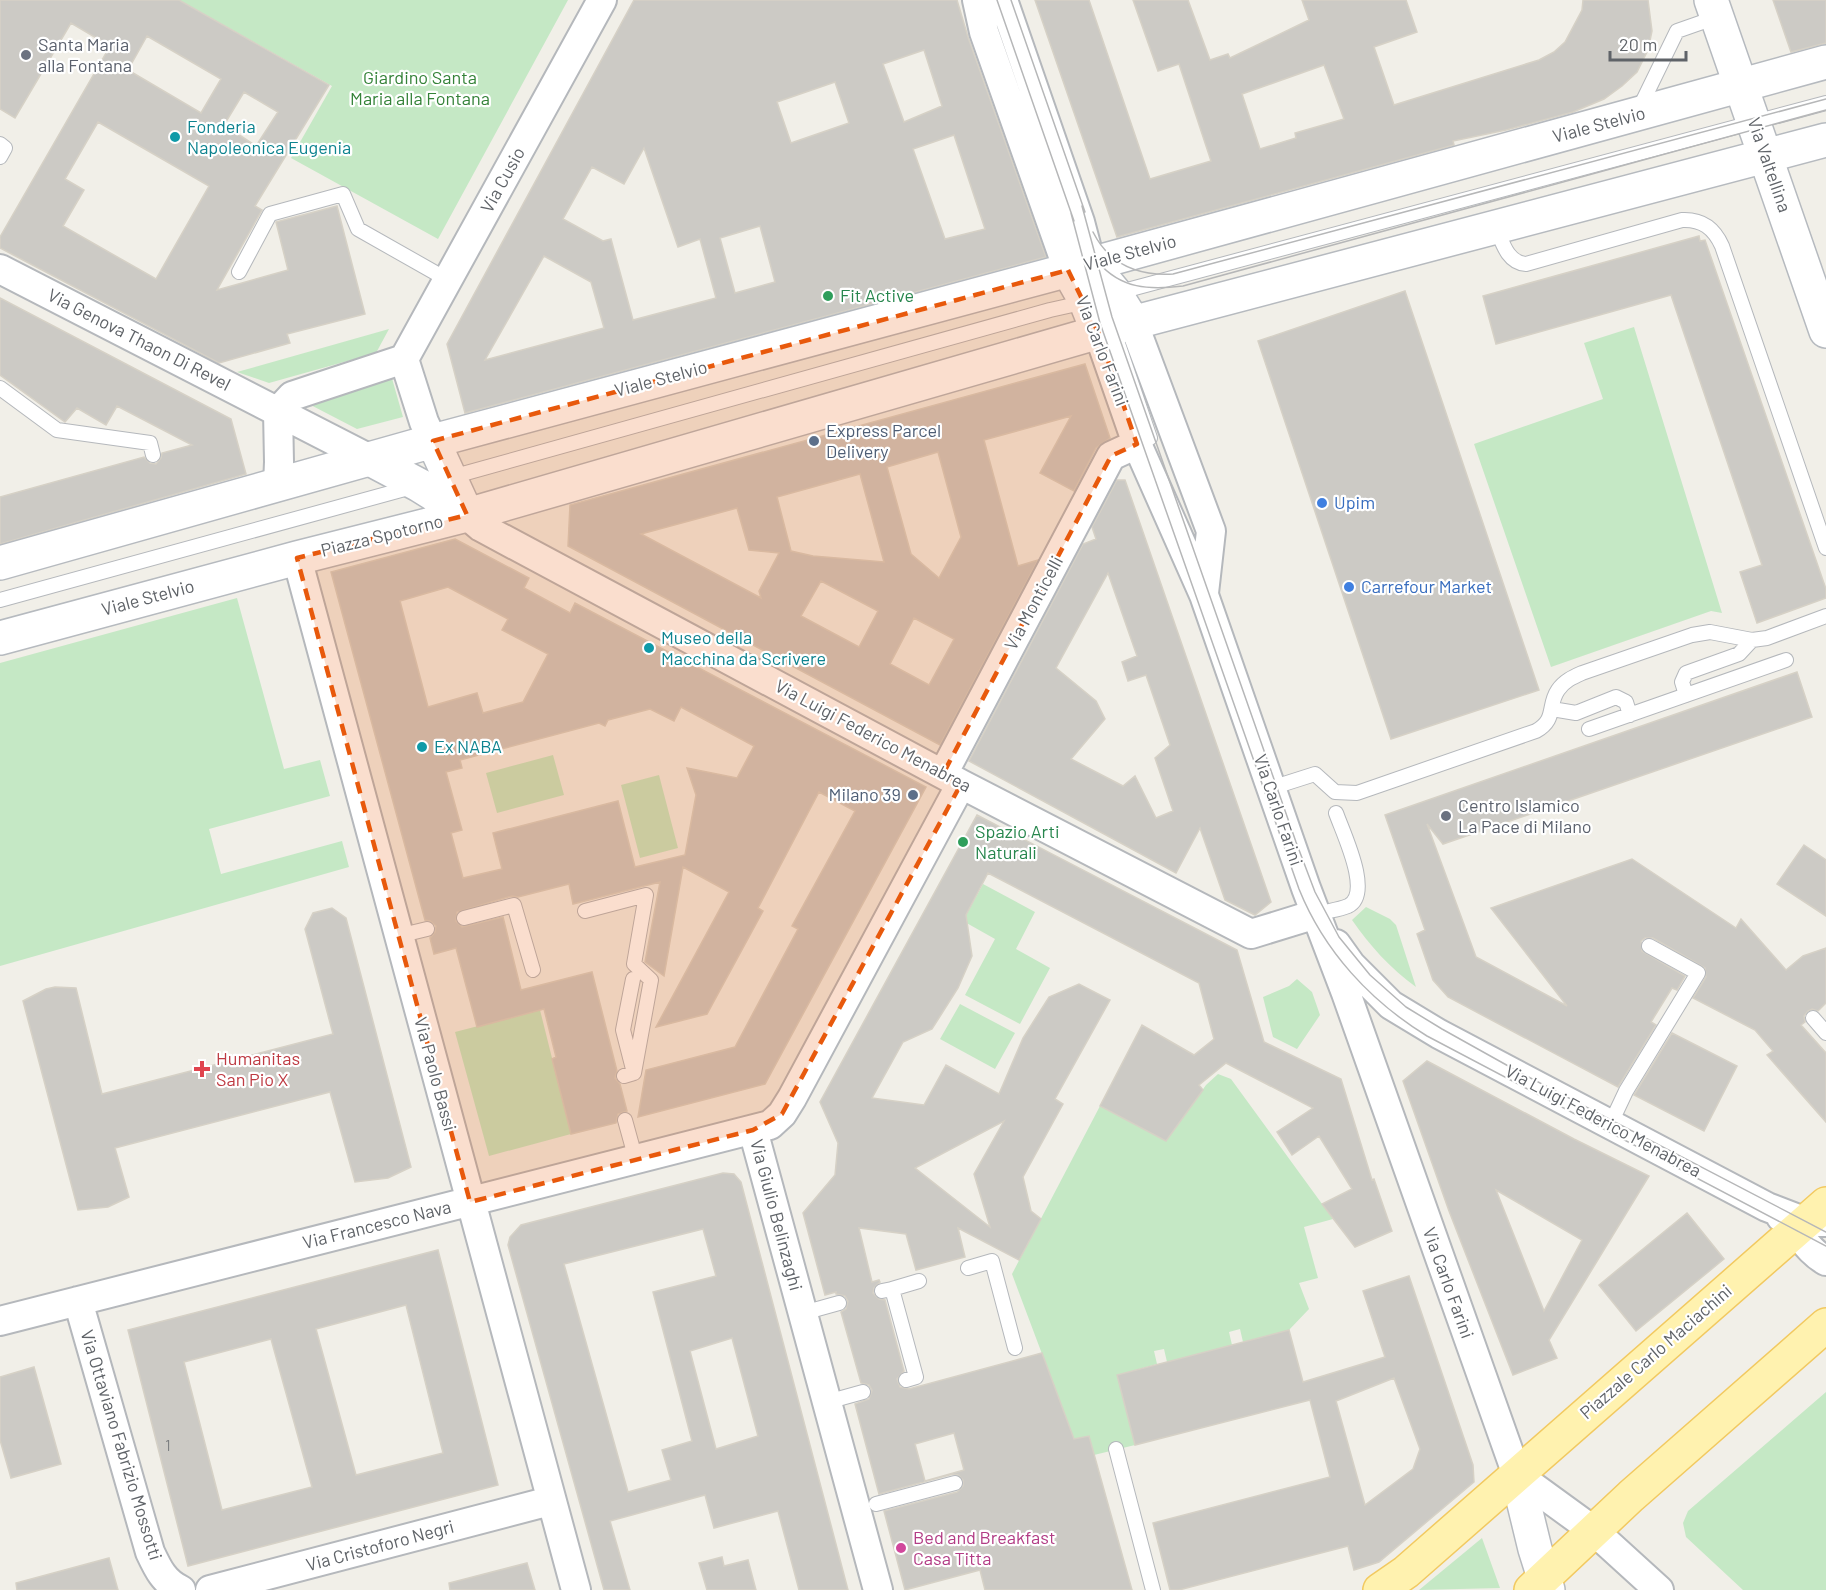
<svg xmlns="http://www.w3.org/2000/svg" width="1826" height="1590" font-family="Barlow,sans-serif">
	<style>
		.green { fill: #c5e8c5 }
		.building { fill: #cccac5; stroke: #d6d1c6; stroke-width: 1.5; fill-rule: evenodd }
		.lines { fill: none; stroke-linecap: round; stroke-linejoin: round }
		.lane-casing { stroke: #b5b8bc; stroke-width: 16 }
		.street-casing { stroke: #b5b8bc; stroke-width: 32 }
		.secondary-casing { stroke: #b6babf; stroke-width: 36 }
		.primary-casing { stroke: #f2c960; stroke-width: 36 }
		.lane { stroke: #fff; stroke-width: 14 }
		.street { stroke: #fff; stroke-width: 28 }
		.secondary { stroke: #fff; stroke-width: 33 }
		.primary { stroke: #fff2af; stroke-width: 33 }
		.tram { stroke: #b6b7b8; stroke-width: 1.5 }
		.marked { fill: #e8590c; fill-opacity: 0.2; stroke: #e8590c; stroke-width: 4.5; stroke-dasharray: 12 8; stroke-linejoin: round }
		.worship-dot { fill: #6b7280; stroke: #fff; stroke-width: 2 }
		.culture-dot { fill: #0f9aa8; stroke: #fff; stroke-width: 2 }
		.leisure-dot { fill: #2e9e5b; stroke: #fff; stroke-width: 2 }
		.service-dot { fill: #5c6f8a; stroke: #fff; stroke-width: 2 }
		.shop-dot { fill: #3f7fe0; stroke: #fff; stroke-width: 2 }
		.health-dot { fill: #e0444e; stroke: #fff; stroke-width: 2 }
		.hotel-dot { fill: #d1479c; stroke: #fff; stroke-width: 2 }
		.labels { text-anchor: middle; stroke-width: 4.5; stroke-linejoin: round; paint-order: stroke }
		.number-label { font-size: 15px; fill: #7a7d7f }
		.worship-label { font-size: 18px; fill: #5b616d; stroke: #fff; text-anchor: start }
		.park-label { font-size: 18px; fill: #348238; stroke: #fff }
		.street-label { font-size: 18px; fill: #5f6368; stroke: #fff }
		.culture-label { font-size: 18px; fill: #0d838f; stroke: #fff; text-anchor: start }
		.leisure-label { font-size: 18px; fill: #27864d; stroke: #fff; text-anchor: start }
		.service-label { font-size: 18px; fill: #4e5e75; stroke: #fff; text-anchor: start }
		.shop-label { font-size: 18px; fill: #366cbe; stroke: #fff; text-anchor: start }
		.health-label { font-size: 18px; fill: #be3a42; stroke: #fff; text-anchor: start }
		.hotel-label { font-size: 18px; fill: #b23c85; stroke: #fff; text-anchor: start }
	</style>
	<rect width="100%" height="100%" fill="#f1efe8"/>
	<path class="green" d="M 179,0 L 568,0 L 438,239 L 291,158 L 332,86 Z
		M 1634,327 L 1722,613 L 1711,611 L 1551,667 L 1474,444 L 1603,399 L 1584,343 Z
		M 389,329 L 376,353 L 269,383 L 237,372 Z
		M 391,375 L 403,417 L 357,429 L 303,401 Z
		M 237,598 L 284,769 L 320,760 L 330,796 L 209,829 L 221,874 L 342,841 L 349,867 L 0,966 L 0,663 Z
		M 553,755 L 564,795 L 497,813 L 486,773 Z
		M 659,775 L 678,848 L 640,858 L 621,785 Z
		M 983,884 L 1035,912 L 1016,949 L 1050,968 L 1020,1024 L 965,995 L 995,939 L 963,921 Z
		M 1366,907 L 1390,919 L 1396,925 L 1416,987 C 1390,968 1370,946 1352,920 Z
		M 1297,979 L 1312,992 L 1320,1015 L 1297,1049 L 1273,1037 L 1263,997 L 1289,986 Z
		M 960,1004 L 1015,1033 L 995,1069 L 940,1039 Z
		M 540,1010 L 571,1134 L 489,1156 L 455,1032 Z
		M 1218,1074 L 1231,1079 L 1333,1219 L 1304,1227 L 1318,1278 L 1299,1283 L 1309,1309 L 1289,1330 L 1243,1342 L 1240,1329 L 1229,1332 L 1232,1345 L 1167,1362 L 1164,1349 L 1154,1351 L 1157,1364 L 1117,1375 L 1135,1445 L 1094,1455 L 1074,1439 L 1012,1274 L 1100,1106 L 1166,1141 L 1206,1085 Z
		M 1826,1392 L 1826,1590 L 1743,1590 L 1686,1537 L 1683,1523 L 1688,1511 Z
		M 1482,1538 L 1500,1588 L 1419,1590 Z"/>
	<path class="building" d="M 0,0 L 179,0 L 329,85 L 255,206 L 262,210 L 217,290 L 288,270 L 276,222 L 337,206 L 365,314 L 287,334 L 290,343 L 219,363 L 0,248 L 0,237 L 110,46 L 71,23 L 15,118 L 0,109 ZM 147,36 L 221,79 L 201,113 L 128,70 ZM 244,92 L 278,112 L 256,146 L 224,125 ZM 98,122 L 209,186 L 156,279 L 63,226 L 84,190 L 65,179 Z
		M 634,0 L 957,0 L 968,37 L 1046,257 L 465,413 L 447,344 ZM 924,50 L 942,106 L 904,122 L 883,64 ZM 835,82 L 849,123 L 791,143 L 777,102 ZM 954,135 L 985,229 L 945,239 L 913,149 ZM 644,148 L 678,247 L 700,239 L 716,298 L 633,320 L 611,239 L 603,241 L 563,219 L 592,167 L 624,184 ZM 760,226 L 775,282 L 735,293 L 720,238 ZM 544,256 L 591,282 L 604,328 L 485,360 Z
		M 1035,0 L 1089,0 L 1150,179 L 1211,161 L 1179,64 L 1158,71 L 1133,0 L 1188,0 L 1210,60 L 1228,54 L 1230,58 L 1309,20 L 1302,0 L 1406,0 L 1417,32 L 1374,47 L 1394,105 L 1539,60 L 1554,52 L 1565,42 L 1582,10 L 1583,0 L 1648,0 L 1652,31 L 1648,50 L 1637,72 L 1622,86 L 1604,99 L 1573,112 L 1506,130 L 1453,141 L 1454,145 L 1117,237 ZM 1324,65 L 1344,119 L 1295,133 L 1296,138 L 1260,149 L 1242,94 Z
		M 1773,0 L 1826,0 L 1826,43 L 1791,52 Z
		M 1699,236 L 1700,241 L 1705,240 L 1826,589 L 1826,598 L 1757,623 L 1740,572 L 1762,565 L 1671,295 L 1496,344 L 1483,296 Z
		M 1405,291 L 1539,690 L 1391,739 L 1258,341 Z
		M 0,298 L 231,419 L 246,474 L 0,544 L 0,497 L 144,457 L 150,463 L 156,464 L 161,458 L 162,453 L 192,445 L 117,406 L 106,425 L 77,408 L 65,422 L 0,375 Z
		M 1085,364 L 1110,438 L 1096,448 L 1074,491 L 1040,473 L 1071,416 L 984,440 L 1018,566 L 1038,560 L 940,745 L 568,546 L 570,505 ZM 938,452 L 961,537 L 939,578 L 911,554 L 887,467 ZM 860,474 L 884,562 L 813,556 L 791,551 L 777,497 ZM 737,508 L 749,550 L 779,553 L 759,591 L 761,598 L 641,534 ZM 821,581 L 878,611 L 859,647 L 801,616 ZM 914,618 L 954,639 L 929,685 L 890,664 Z
		M 1117,480 L 1125,480 L 1271,902 L 1255,915 L 1225,900 L 1200,828 L 1176,873 L 969,761 L 1083,544 L 1096,539 L 1092,527 ZM 1108,573 L 1137,656 L 1122,662 L 1128,681 L 1146,675 L 1170,745 L 1155,758 L 1173,811 L 1156,818 L 1135,776 L 1123,786 L 1071,759 L 1105,719 L 1096,701 L 1056,668 Z
		M 455,539 L 529,578 L 524,588 L 570,613 L 575,603 L 926,787 L 765,1084 L 638,1117 L 646,1070 L 735,1047 L 798,929 L 792,926 L 855,811 L 819,792 L 758,908 L 763,911 L 707,1014 L 656,1027 L 729,892 L 683,867 L 664,976 L 645,962 L 660,882 L 573,904 L 569,884 L 518,897 L 512,896 L 457,912 L 456,921 L 462,927 L 503,917 L 521,990 L 592,972 L 617,1071 L 615,1078 L 620,1084 L 627,1111 L 618,1114 L 616,1123 L 571,1134 L 552,1059 L 556,1057 L 544,1009 L 477,1027 L 456,948 L 434,954 L 430,938 L 435,932 L 436,926 L 430,921 L 425,920 L 331,572 ZM 448,587 L 508,619 L 502,630 L 548,654 L 523,702 L 483,713 L 477,693 L 428,707 L 400,601 ZM 681,707 L 754,746 L 737,778 L 687,768 L 696,795 L 685,855 L 635,867 L 618,801 L 493,833 L 502,869 L 463,878 L 451,833 L 462,830 L 446,772 L 462,768 L 460,760 L 599,723 L 605,726 L 608,720 L 650,709 L 674,721 Z
		M 1797,672 L 1812,717 L 1443,844 L 1427,824 L 1476,957 L 1567,1006 L 1491,908 L 1632,859 L 1736,928 L 1741,919 L 1786,970 L 1803,956 L 1826,948 L 1826,1003 L 1818,1011 L 1812,1009 L 1808,1011 L 1804,1016 L 1805,1022 L 1801,1025 L 1826,1053 L 1826,1122 L 1767,1055 L 1773,1051 L 1755,1030 L 1693,998 L 1706,977 L 1705,968 L 1653,938 L 1645,938 L 1641,941 L 1642,951 L 1685,976 L 1677,990 L 1672,988 L 1651,1022 L 1656,1025 L 1618,1087 L 1448,997 L 1433,980 L 1417,934 L 1425,930 L 1385,815 Z
		M 977,815 L 1237,950 L 1264,1042 L 1341,1079 L 1372,1180 L 1374,1179 L 1392,1231 L 1355,1247 L 1322,1204 L 1352,1189 L 1319,1136 L 1292,1155 L 1277,1132 L 1313,1108 L 1226,1063 L 1199,1085 L 1203,1090 L 1166,1141 L 1100,1106 L 1142,1025 L 1194,1055 L 1214,1039 L 1199,983 L 988,873 L 966,915 L 972,956 L 958,988 L 932,1029 L 903,1042 L 872,1098 L 924,1105 L 946,1065 L 999,1094 L 1023,1038 L 1049,997 L 1079,984 L 1110,1000 L 1055,1099 L 1063,1104 L 1023,1177 L 1031,1211 L 1041,1219 L 1019,1260 L 958,1228 L 965,1257 L 916,1270 L 906,1234 L 859,1228 L 872,1282 L 879,1280 L 880,1282 L 874,1288 L 873,1293 L 879,1299 L 885,1300 L 904,1371 L 897,1379 L 900,1387 L 909,1389 L 1042,1353 L 1074,1439 L 1089,1436 L 1132,1590 L 985,1590 L 980,1570 L 905,1590 L 884,1511 L 957,1492 L 963,1486 L 963,1480 L 958,1475 L 953,1474 L 879,1494 L 855,1404 L 869,1399 L 872,1390 L 869,1385 L 861,1383 L 841,1312 L 846,1309 L 848,1301 L 845,1296 L 836,1294 L 836,1292 L 825,1295 L 803,1213 L 835,1175 L 838,1143 L 820,1102 ZM 1004,1121 L 974,1174 L 990,1227 L 915,1168 ZM 954,1433 L 964,1470 L 925,1481 L 915,1444 Z
		M 1804,845 L 1826,860 L 1826,916 L 1777,884 Z
		M 332,908 L 346,918 L 411,1167 L 388,1178 L 355,1182 L 330,1092 L 115,1148 L 129,1197 L 108,1207 L 78,1210 L 23,1001 L 46,989 L 55,987 L 76,988 L 102,1094 L 333,1034 L 305,929 L 313,913 Z
		M 1672,1033 L 1737,1066 L 1704,1131 L 1634,1095 Z
		M 1427,1061 L 1574,1139 L 1649,1176 L 1549,1340 L 1557,1358 L 1513,1375 L 1449,1211 L 1403,1081 ZM 1496,1190 L 1582,1240 L 1544,1311 Z
		M 723,1173 L 734,1174 L 741,1182 L 848,1590 L 799,1590 L 778,1511 L 714,1528 L 705,1495 L 610,1521 L 630,1590 L 604,1590 L 508,1245 L 510,1237 L 521,1225 ZM 703,1229 L 716,1276 L 653,1292 L 692,1441 L 662,1450 L 671,1480 L 628,1492 L 564,1264 ZM 732,1338 L 758,1436 L 716,1449 L 690,1351 Z
		M 1687,1213 L 1724,1259 L 1636,1331 L 1599,1285 Z
		M 438,1250 L 498,1485 L 188,1566 L 128,1330 ZM 406,1305 L 443,1453 L 356,1475 L 316,1329 ZM 271,1339 L 312,1487 L 222,1510 L 184,1362 Z
		M 1409,1276 L 1473,1465 L 1474,1482 L 1379,1562 L 1354,1570 L 1348,1546 L 1179,1590 L 1170,1590 L 1153,1523 L 1330,1477 L 1310,1400 L 1135,1445 L 1117,1375 L 1289,1330 L 1303,1382 L 1385,1357 L 1363,1291 ZM 1394,1378 L 1420,1449 L 1413,1469 L 1365,1505 L 1336,1401 Z
		M 34,1367 L 61,1464 L 11,1478 L 0,1440 L 0,1377 Z
		M 722,1557 L 724,1566 L 748,1560 L 756,1590 L 707,1590 L 699,1563 Z
		M 109,1558 L 118,1590 L 17,1590 L 16,1583 Z
		M 527,1563 L 535,1590 L 450,1590 L 449,1583 Z"/>
	<g class="lines">
		<g class="lane-casing">
			<path id="lane" d="M 1639,109 L 1677,31 L 1717,17
				M 0,144 L 5,148 L 0,157
				M 1496,227 C 1502,241 1507,263 1526,264 L 1682,220 C 1702,219 1714,228 1722,246 L 1826,548
				M 239,272 L 270,214 L 343,194 L 358,229 L 448,280
				M 1116,293 L 1826,103
				M 1113,329 L 1150,438
				M 0,388 L 57,430 L 150,443 L 153,455
				M 448,478 L 1050,310 L 1086,302
				M 0,600 L 412,487
				M 1686,695 L 1682,682 L 1686,673 L 1739,654 L 1752,640
				M 1552,709 L 1576,713 L 1616,697 L 1626,702 L 1630,715
				M 1589,729 L 1786,660
				M 1271,788 L 1315,774 L 1335,792 L 1357,793 L 1536,731 C 1557,719 1547,706 1558,690 C 1564,681 1573,677 1582,673 L 1692,635 L 1710,632 L 1752,640 L 1767,638 L 1826,616
				M 585,911 L 646,895 L 634,964 L 651,980 L 634,1073
				M 1316,914 C 1326,911 1339,910 1348,906 C 1373,894 1343,833 1336,813
				M 464,918 L 514,905 L 533,970
				M 398,936 L 427,929
				M 1813,1018 L 1826,1033
				M 624,1076 L 634,1073 L 623,1030 L 633,979
				M 625,1120 L 636,1160
				M 1610,1125 L 1626,1091 L 1698,973 L 1649,946
				M 968,1268 L 992,1261 L 1015,1348
				M 892,1289 L 919,1281
				M 882,1291 L 892,1289 L 916,1377 L 906,1380
				M 803,1313 L 839,1303
				M 827,1402 L 863,1392
				M 1116,1449 L 1153,1590
				M 876,1504 L 955,1483"/>
		</g>
		<g class="street-casing">
			<path id="street" d="M 977,0 L 984,32 L 1068,270
				M 1003,0 L 1080,222 L 1091,264
				M 0,269 L 370,459
				M 1133,322 L 1211,531 L 1204,593
				M 1098,332 L 1137,444 L 1204,595 L 1306,888 L 1346,993 L 1517,1475 L 1594,1531 L 1659,1590
				M 404,359 L 602,0
				M 404,359 L 424,422 L 433,441
				M 278,485 L 279,462 L 278,411 L 292,396 L 404,359
				M 467,515 L 481,527 L 961,784 L 1251,934 L 1316,914
				M 297,558 L 576,1590
				M 943,774 L 1111,456 L 1137,444
				M 1336,944 L 1351,965 L 1391,1005 L 1439,1034 L 1767,1207 L 1806,1222 L 1826,1222
				M 753,1130 L 878,1590
				M 1781,1217 C 1799,1230 1805,1249 1826,1261
				M 78,1301 L 150,1552 C 158,1569 164,1582 181,1590
				M 0,1321 L 770,1125 L 782,1114 L 792,1098 L 961,784
				M 210,1590 L 550,1501"/>
		</g>
		<g class="secondary-casing">
			<path id="secondary" d="M 1711,0 L 1826,331
				M 1091,264 L 1115,293 L 1133,322
				M 1068,270 L 1086,302 L 1098,332
				M 433,441 L 467,515
				M 370,459 L 419,485 L 467,515
				M 0,563 L 433,441 L 1091,264 L 1826,62
				M 0,638 L 297,558 L 467,515 L 1113,328 L 1826,140
				M 1517,1475 L 1535,1549 L 1548,1590"/>
		</g>
		<g class="primary-casing">
			<path id="primary" d="M 1380,1590 L 1406,1572 L 1826,1204
				M 1531,1590 L 1631,1496 L 1826,1325"/>
		</g>
		<use href="#lane" class="lane"/>
		<use href="#street" class="street"/>
		<use href="#secondary" class="secondary"/>
		<use href="#primary" class="primary"/>
		<path class="tram" d="M 997,0 L 1074,221
			M 1011,0 L 1085,212
			M 1082,206 L 1112,317 L 1296,842 L 1315,892 L 1339,937 L 1370,975 L 1406,1007 L 1442,1029 L 1519,1072 L 1826,1232
			M 1071,213 L 1100,323 L 1299,889 C 1324,951 1370,1001 1427,1036 L 1826,1246
			M 1093,232 C 1109,264 1138,276 1173,274 L 1826,99
			M 1098,262 C 1121,289 1149,290 1183,286 L 1826,110"/>
	</g>
	<path class="marked" d="M 1068,270 L 1098,332 L 1137,444 L 1111,456 L 943,774 L 961,784 L 782,1114 L 753,1130 L 470,1202 L 297,558 L 467,515 L 433,441 Z"/>
	<g class="worship-dot">
		<circle cx="26" cy="55" r="6"/>
		<circle cx="1446" cy="816" r="6"/>
	</g>
	<g class="culture-dot">
		<circle cx="175" cy="137" r="6"/>
		<circle cx="649" cy="648" r="6"/>
		<circle cx="422" cy="747" r="6"/>
	</g>
	<g class="leisure-dot">
		<circle cx="828" cy="296" r="6"/>
		<circle cx="963" cy="842" r="6"/>
	</g>
	<g class="service-dot">
		<circle cx="814" cy="441" r="6"/>
		<circle cx="913" cy="795" r="6"/>
	</g>
	<g class="shop-dot">
		<circle cx="1322" cy="503" r="6"/>
		<circle cx="1349" cy="587" r="6"/>
	</g>
	<path class="health-dot" d="M199 1060h6v6h6v6h-6v6h-6v-6h-6v-6h6z"/>
	<circle class="hotel-dot" cx="901" cy="1548" r="6"/>
	<g class="labels">
		<g class="number-label">
			<text x="168" y="1451">1</text>
		</g>
		<g class="worship-label">
			<text x="38" y="51">Santa Maria<tspan x="38" dy="21">alla Fontana</tspan></text>
			<text x="1458" y="812">Centro Islamico<tspan x="1458" dy="21">La Pace di Milano</tspan></text>
		</g>
		<g class="park-label">
			<text x="420" y="84">Giardino Santa<tspan x="420" dy="21">Maria alla Fontana</tspan></text>
		</g>
		<g class="street-label">
			<text transform="translate(1599 125) rotate(-15)" y="6">Viale Stelvio</text>
			<text transform="translate(1769 165) rotate(71)" y="6">Via Valtellina</text>
			<text transform="translate(503 180) rotate(-61)" y="6">Via Cusio</text>
			<text transform="translate(1130 253) rotate(-15)" y="6">Viale Stelvio</text>
			<text transform="translate(139 340) rotate(27)" y="6">Via Genova Thaon Di Revel</text>
			<text transform="translate(1102 351) rotate(69)" y="6">Via Carlo Farini</text>
			<text transform="translate(661 379) rotate(-15)" y="6">Viale Stelvio</text>
			<text transform="translate(382 536) rotate(-14)" y="6">Piazza Spotorno</text>
			<text transform="translate(148 598) rotate(-15)" y="6">Viale Stelvio</text>
			<text transform="translate(1034 603) rotate(-62)" y="6">Via Monticelli</text>
			<text transform="translate(873 736) rotate(28)" y="6">Via Luigi Federico Menabrea</text>
			<text transform="translate(1278 810) rotate(71)" y="6">Via Carlo Farini</text>
			<text transform="translate(435 1074) rotate(75)" y="6">Via Paolo Bassi</text>
			<text transform="translate(1603 1121) rotate(28)" y="6">Via Luigi Federico Menabrea</text>
			<text transform="translate(776 1215) rotate(75)" y="6">Via Giulio Belinzaghi</text>
			<text transform="translate(377 1225) rotate(-14)" y="6">Via Francesco Nava</text>
			<text transform="translate(1448 1283) rotate(70)" y="6">Via Carlo Farini</text>
			<text transform="translate(1656 1352) rotate(-41)" y="6">Piazzale Carlo Maciachini</text>
			<text transform="translate(121 1445) rotate(73)" y="6">Via Ottaviano Fabrizio Mossotti</text>
			<text transform="translate(380 1546) rotate(-15)" y="6">Via Cristoforo Negri</text>
		</g>
		<g class="culture-label">
			<text x="187" y="133">Fonderia<tspan x="187" dy="21">Napoleonica Eugenia</tspan></text>
			<text x="661" y="644">Museo della<tspan x="661" dy="21">Macchina da Scrivere</tspan></text>
			<text x="434" y="753">Ex NABA</text>
		</g>
		<g class="leisure-label">
			<text x="840" y="302">Fit Active</text>
			<text x="975" y="838">Spazio Arti<tspan x="975" dy="21">Naturali</tspan></text>
		</g>
		<g class="service-label">
			<text x="826" y="437">Express Parcel<tspan x="826" dy="21">Delivery</tspan></text>
			<text x="901" y="801" text-anchor="end">Milano 39</text>
		</g>
		<g class="shop-label">
			<text x="1334" y="509">Upim</text>
			<text x="1361" y="593">Carrefour Market</text>
		</g>
		<g class="health-label">
			<text x="216" y="1065">Humanitas<tspan x="216" dy="21">San Pio X</tspan></text>
		</g>
		<g class="hotel-label">
			<text x="913" y="1544">Bed and Breakfast<tspan x="913" dy="21">Casa Titta</tspan></text>
		</g>
	</g>
	<path d="M1610 51v9h76v-9" fill="none" stroke="#5f6368" stroke-width="3"/>
	<text x="1619" y="51" font-size="18" fill="#5f6368" stroke="#ffffff" stroke-width="4.5" paint-order="stroke">20 m</text>
</svg>
